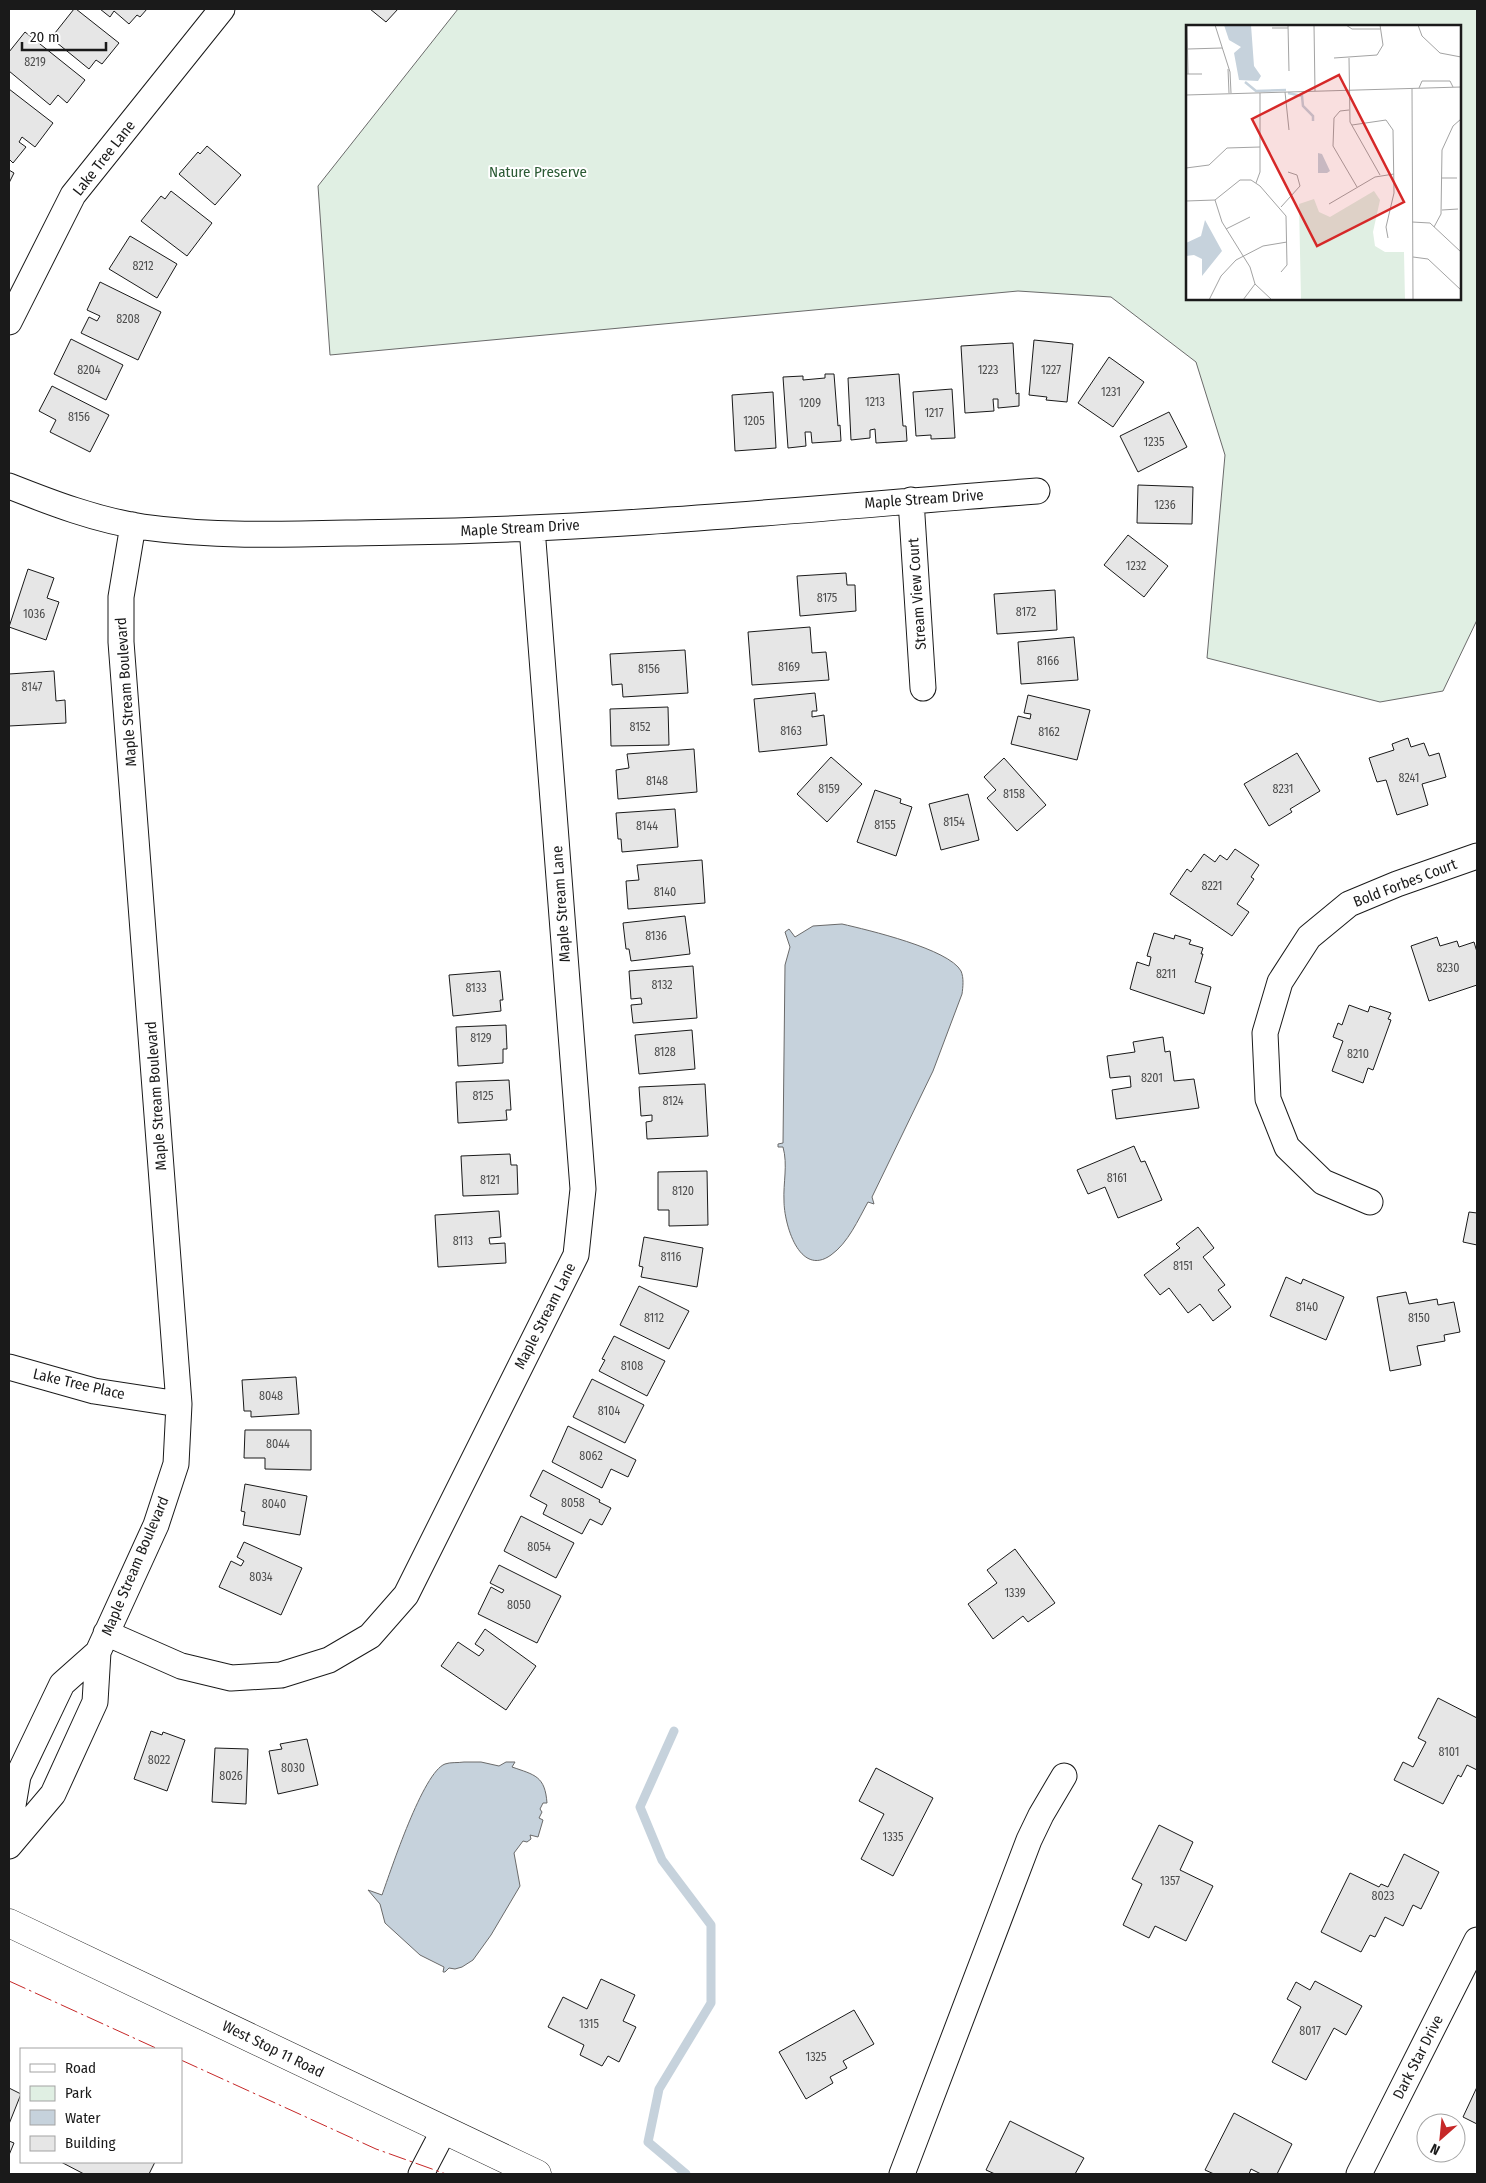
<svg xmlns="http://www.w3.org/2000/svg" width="1486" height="2183" font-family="'Fira Sans Condensed',sans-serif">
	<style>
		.green { fill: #e0efe3; stroke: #6a6a6a; fill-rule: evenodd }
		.water { fill: #c6d2dc; stroke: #6a6a6a }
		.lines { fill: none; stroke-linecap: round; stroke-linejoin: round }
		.stream { stroke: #c6d2dc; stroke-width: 9 }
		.building { fill: #e6e6e6; stroke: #1a1a1a }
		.street-casing { stroke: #1a1a1a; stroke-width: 27 }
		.secondary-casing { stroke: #1a1a1a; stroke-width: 29 }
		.street { stroke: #fff; stroke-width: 25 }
		.secondary { stroke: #fff; stroke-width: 28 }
		.power { stroke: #c62828; stroke-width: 1; stroke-dasharray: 18 4 2.5 4; stroke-linecap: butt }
		.labels { text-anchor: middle; stroke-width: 4; stroke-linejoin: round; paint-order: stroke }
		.number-label { font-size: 12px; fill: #4d4d4d }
		.street-label { font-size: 15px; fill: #1a1a1a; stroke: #fff }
		.park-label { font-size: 15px; fill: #2b5a34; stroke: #fff }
		.inset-river { fill: none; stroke: #c6d2dc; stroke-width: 2.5 }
		.inset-road { fill: none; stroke: #a3a3a3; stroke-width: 1 }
		.view { fill: #d62828; fill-opacity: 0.15; stroke: #d62828; stroke-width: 2.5 }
		.inset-edge { fill: none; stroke: #1a1a1a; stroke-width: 2.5 }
	</style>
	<rect width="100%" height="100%" fill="#fff"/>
	<path class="green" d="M 458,9 L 1477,9 L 1477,620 L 1443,691 L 1380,702 L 1207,658 L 1225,455 L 1196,362 L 1111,297 L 1018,291 L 330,355 L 318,186 ZM 1187,26 L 1460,26 L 1460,299 L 1187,299 Z"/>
	<path class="water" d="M 842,924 C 868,930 949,949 961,971 C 964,978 963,987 962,994 L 933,1071 L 872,1197 L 874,1204 L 868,1202 C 858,1220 848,1243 831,1255 C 799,1278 784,1223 784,1201 C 783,1183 788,1165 783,1147 L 778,1147 L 778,1144 L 783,1143 L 785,965 L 790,947 L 785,932 L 789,929 L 795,937 L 813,926 Z
		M 464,1762 L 481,1762 L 499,1766 L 506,1762 L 515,1762 L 512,1767 C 535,1775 545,1776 547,1803 L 543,1803 L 540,1809 L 542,1812 L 539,1818 L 543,1820 L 538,1837 L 530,1835 L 531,1839 L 527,1842 L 523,1841 L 514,1853 L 520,1886 L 491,1935 L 473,1960 L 462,1967 L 455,1969 L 449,1968 L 445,1972 L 443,1972 L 444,1967 L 420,1955 L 385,1923 L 380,1904 L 368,1890 L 382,1895 C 391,1870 423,1772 445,1764 C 450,1762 458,1763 464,1762 Z"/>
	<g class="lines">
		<path class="stream" d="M 674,1731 L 640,1807 L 662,1860 L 711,1925 L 711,2003 L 659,2089 L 648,2142 L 686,2174"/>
	</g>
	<path class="building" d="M 74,9 L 76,9 L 119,43 L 102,64 L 96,60 L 89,69 L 51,38 Z
		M 100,9 L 147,9 L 140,17 L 137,15 L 129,24 L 114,11 L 110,17 Z
		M 370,9 L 398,9 L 386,22 Z
		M 25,32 L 85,80 L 67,103 L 58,95 L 50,105 L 9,71 L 9,52 Z
		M 9,89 L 53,123 L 35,147 L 22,137 L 19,142 L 26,147 L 13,163 L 9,159 Z
		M 207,146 L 241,175 L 215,205 L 179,174 L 198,152 L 200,154 Z
		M 9,170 L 14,173 L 9,183 Z
		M 171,191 L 212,223 L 187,256 L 141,221 L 161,196 L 165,199 Z
		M 130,236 L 177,264 L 157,298 L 109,269 Z
		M 100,282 L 161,312 L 138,360 L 81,333 L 89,317 L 97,321 L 100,316 L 87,310 Z
		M 71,339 L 123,365 L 106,400 L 54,374 Z
		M 1034,340 L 1073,344 L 1067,402 L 1046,400 L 1047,397 L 1029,395 Z
		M 1013,343 L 1016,394 L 1019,393 L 1019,406 L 998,408 L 998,399 L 993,399 L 994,411 L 965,413 L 961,346 Z
		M 1109,357 L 1144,382 L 1113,427 L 1078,403 Z
		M 825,374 L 834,374 L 838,426 L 840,425 L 841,441 L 812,443 L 811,432 L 805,432 L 806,446 L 788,448 L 783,377 L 803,376 L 803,380 L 825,378 Z
		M 899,374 L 903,426 L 906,426 L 907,441 L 876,443 L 875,429 L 870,430 L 870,438 L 851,440 L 848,378 Z
		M 52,386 L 109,415 L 90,452 L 50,432 L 56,420 L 39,411 Z
		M 952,389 L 955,438 L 931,439 L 931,435 L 916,436 L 913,392 Z
		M 773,392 L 776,448 L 735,451 L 732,395 Z
		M 1169,412 L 1187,447 L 1138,472 L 1120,436 Z
		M 1138,485 L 1193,487 L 1192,524 L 1137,523 Z
		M 1128,535 L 1168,566 L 1144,597 L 1104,565 Z
		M 28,569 L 54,578 L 47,598 L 59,602 L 46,640 L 9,627 Z
		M 846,573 L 847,585 L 855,585 L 856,611 L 800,616 L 797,576 Z
		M 1055,590 L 1057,630 L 997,634 L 994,594 Z
		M 810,627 L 812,653 L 826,652 L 829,680 L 752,685 L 748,632 Z
		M 1074,637 L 1078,680 L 1021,684 L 1018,642 Z
		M 685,650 L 688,693 L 623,697 L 622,684 L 612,685 L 610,654 Z
		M 54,671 L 56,701 L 65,700 L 66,723 L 9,726 L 9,674 Z
		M 815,693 L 817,711 L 812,711 L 812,717 L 824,715 L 827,745 L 759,752 L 754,699 Z
		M 1028,695 L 1090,710 L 1077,760 L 1011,744 L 1018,716 L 1030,719 L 1031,714 L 1024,713 Z
		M 668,707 L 669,745 L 611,746 L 610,709 Z
		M 1408,738 L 1411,747 L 1424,743 L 1429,756 L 1439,753 L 1446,777 L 1422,784 L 1428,805 L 1397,815 L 1386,780 L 1377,782 L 1369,758 L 1394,750 L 1392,744 Z
		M 694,749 L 697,792 L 618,799 L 616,770 L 629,768 L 627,754 Z
		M 1297,753 L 1320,791 L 1290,809 L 1292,812 L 1269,826 L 1244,784 Z
		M 831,757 L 862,784 L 827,822 L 797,794 Z
		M 1004,758 L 1046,805 L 1017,831 L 987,798 L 996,790 L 984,777 Z
		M 875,790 L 901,799 L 900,803 L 912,807 L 896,856 L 857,842 Z
		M 968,794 L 979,840 L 941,850 L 929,804 Z
		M 675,809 L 678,847 L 622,852 L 621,839 L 618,839 L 616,813 Z
		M 1235,849 L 1259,865 L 1251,877 L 1254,879 L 1237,904 L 1249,912 L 1232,936 L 1170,894 L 1187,869 L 1191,872 L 1204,854 L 1215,862 L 1220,855 L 1227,860 Z
		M 702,860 L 705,903 L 628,909 L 626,881 L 639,880 L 637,865 Z
		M 685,916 L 690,954 L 631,961 L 629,949 L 626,949 L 623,923 Z
		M 1154,933 L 1174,939 L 1175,935 L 1191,940 L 1189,944 L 1203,948 L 1201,954 L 1203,954 L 1195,982 L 1211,987 L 1204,1014 L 1130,989 L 1137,962 L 1149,966 L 1151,957 L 1147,956 Z
		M 1437,937 L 1440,946 L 1457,941 L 1459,947 L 1474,942 L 1477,952 L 1477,985 L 1429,1001 L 1411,946 Z
		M 693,966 L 697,1018 L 633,1023 L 631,1005 L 642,1004 L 641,998 L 631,999 L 629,971 Z
		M 500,971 L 503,1000 L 500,1000 L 501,1011 L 453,1016 L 449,975 Z
		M 1349,1005 L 1368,1012 L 1370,1006 L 1391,1013 L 1388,1019 L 1391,1020 L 1373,1070 L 1368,1068 L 1363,1083 L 1332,1071 L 1343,1041 L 1333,1037 L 1338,1023 L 1342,1025 Z
		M 506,1025 L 507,1049 L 503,1049 L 503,1063 L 458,1066 L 456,1027 Z
		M 692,1030 L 695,1069 L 639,1074 L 635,1035 Z
		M 1163,1037 L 1165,1052 L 1170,1051 L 1174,1081 L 1194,1079 L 1199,1108 L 1116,1119 L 1112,1090 L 1131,1087 L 1130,1076 L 1110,1078 L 1107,1056 L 1135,1052 L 1133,1042 Z
		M 509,1080 L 511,1110 L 506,1110 L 507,1120 L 458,1123 L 456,1082 Z
		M 705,1084 L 708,1136 L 647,1139 L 646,1122 L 652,1121 L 652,1115 L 641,1116 L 639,1087 Z
		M 1134,1146 L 1141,1162 L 1145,1161 L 1162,1200 L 1118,1218 L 1105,1187 L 1088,1194 L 1077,1170 Z
		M 510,1154 L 511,1165 L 517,1165 L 518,1194 L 463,1196 L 461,1156 Z
		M 707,1171 L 708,1225 L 669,1226 L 669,1210 L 658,1210 L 658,1172 Z
		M 499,1211 L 501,1237 L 489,1238 L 490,1244 L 505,1243 L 506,1263 L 438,1267 L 435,1215 Z
		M 1469,1212 L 1477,1213 L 1477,1245 L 1463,1242 Z
		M 1198,1227 L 1214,1248 L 1203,1257 L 1225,1285 L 1218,1290 L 1231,1307 L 1213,1321 L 1200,1304 L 1188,1313 L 1169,1288 L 1160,1295 L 1144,1275 L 1180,1248 L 1176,1244 Z
		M 644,1237 L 703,1248 L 697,1287 L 641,1277 L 643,1267 L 639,1266 Z
		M 1286,1277 L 1301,1284 L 1303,1279 L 1344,1297 L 1326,1340 L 1270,1316 Z
		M 639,1286 L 689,1311 L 669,1349 L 620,1325 Z
		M 1406,1292 L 1409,1304 L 1437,1299 L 1438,1305 L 1454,1302 L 1460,1332 L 1444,1335 L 1445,1341 L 1417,1346 L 1421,1365 L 1390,1371 L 1377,1297 Z
		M 614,1336 L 665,1361 L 647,1396 L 599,1371 L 605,1360 L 602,1359 Z
		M 296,1377 L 299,1414 L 251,1417 L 251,1411 L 244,1411 L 242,1380 Z
		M 592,1379 L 644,1405 L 625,1443 L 573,1417 Z
		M 568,1426 L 636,1460 L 628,1477 L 611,1469 L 602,1488 L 552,1462 Z
		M 245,1430 L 311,1430 L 311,1470 L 265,1469 L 265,1458 L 244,1458 Z
		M 543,1470 L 600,1500 L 599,1502 L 611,1508 L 602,1525 L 590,1519 L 582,1534 L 543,1514 L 547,1505 L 530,1496 Z
		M 245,1484 L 307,1496 L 300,1535 L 243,1525 L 245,1512 L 241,1511 Z
		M 521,1516 L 574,1543 L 556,1578 L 504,1551 Z
		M 244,1542 L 302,1568 L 281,1615 L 219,1587 L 231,1561 L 241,1566 L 244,1561 L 237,1557 Z
		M 1015,1549 L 1055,1603 L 1028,1622 L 1023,1616 L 993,1639 L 968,1604 L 997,1583 L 987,1570 Z
		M 499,1565 L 561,1596 L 537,1643 L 478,1614 L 491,1587 L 502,1593 L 504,1590 L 490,1583 Z
		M 485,1629 L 536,1666 L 506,1710 L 441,1666 L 458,1642 L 479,1656 L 484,1650 L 475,1644 Z
		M 1438,1698 L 1477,1718 L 1477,1770 L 1467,1765 L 1461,1777 L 1458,1775 L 1443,1804 L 1394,1780 L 1403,1762 L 1413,1767 L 1426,1742 L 1418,1738 Z
		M 151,1731 L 162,1735 L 163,1732 L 185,1740 L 167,1791 L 134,1779 Z
		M 307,1739 L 318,1785 L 278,1794 L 269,1751 L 282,1749 L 280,1744 Z
		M 215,1748 L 248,1749 L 246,1804 L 212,1802 Z
		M 876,1768 L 933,1798 L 893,1876 L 861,1859 L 884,1814 L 859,1801 Z
		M 1159,1825 L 1193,1842 L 1180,1870 L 1213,1886 L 1186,1941 L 1155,1926 L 1149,1938 L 1123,1925 L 1142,1884 L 1132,1879 Z
		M 1404,1854 L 1439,1872 L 1421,1909 L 1413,1905 L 1403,1926 L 1385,1917 L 1375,1937 L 1370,1935 L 1361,1952 L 1321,1932 L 1350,1873 L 1379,1887 L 1381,1884 L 1388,1887 Z
		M 601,1979 L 635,1995 L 623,2021 L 636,2027 L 619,2062 L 608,2056 L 602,2066 L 580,2055 L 584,2045 L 548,2027 L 563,1997 L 587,2009 Z
		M 1315,1981 L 1362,2006 L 1346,2035 L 1334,2028 L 1306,2080 L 1272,2062 L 1301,2007 L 1287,1999 L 1296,1982 L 1310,1990 Z
		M 854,2010 L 874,2044 L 843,2061 L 847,2068 L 830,2077 L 833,2083 L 806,2099 L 779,2052 Z
		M 1477,2087 L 1477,2124 L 1463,2117 Z
		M 9,2088 L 21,2094 L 9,2124 Z
		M 1234,2113 L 1292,2144 L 1277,2174 L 1261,2174 L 1251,2169 L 1249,2174 L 1214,2174 L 1205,2170 Z
		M 1010,2121 L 1084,2158 L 1075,2174 L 995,2174 L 986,2170 Z
		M 9,2141 L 14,2143 L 9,2155 Z
		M 61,2162 L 155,2162 L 149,2174 L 84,2174 Z"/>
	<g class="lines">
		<g class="street-casing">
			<path id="street" d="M 9,322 L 73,195 L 222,9
				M 9,486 C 52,503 96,520 143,527 C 229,539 317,533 403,532 C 615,529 826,507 1037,491
				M 911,500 L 923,688
				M 1370,1202 L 1323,1182 L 1287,1147 L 1268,1099 L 1265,1033 L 1280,982 L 1309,937 L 1349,904 L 1397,884 L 1477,856
				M 9,1367 L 94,1391 L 179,1404
				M 106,1633 L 181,1666 L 231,1678 L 281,1675 L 329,1660 L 370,1636 L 406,1595 L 576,1255 L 583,1189 L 532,528
				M 9,1829 L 18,1776 L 62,1684 L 98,1652
				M 9,1846 L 53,1794 L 95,1702 L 98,1652 L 156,1525 L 176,1464 L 179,1404 L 121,642 L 121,597 L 133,525
				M 421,2174 L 444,2130
				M 902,2174 L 1029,1840 L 1041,1815 L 1064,1776
				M 1359,2174 L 1477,1940"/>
		</g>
		<g class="secondary-casing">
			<path id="secondary" d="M 9,1923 L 537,2174"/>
		</g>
		<use href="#street" class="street"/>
		<use href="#secondary" class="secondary"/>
		<path class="power" d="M 9,1981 L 158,2049
			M 181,2060 L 376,2149 L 446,2174"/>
	</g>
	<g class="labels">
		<g class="number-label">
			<text x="35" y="66">8219</text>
			<text x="143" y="270">8212</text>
			<text x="128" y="323">8208</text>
			<text x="89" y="374">8204</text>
			<text x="988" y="374">1223</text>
			<text x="1051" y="374">1227</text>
			<text x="1111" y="396">1231</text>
			<text x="875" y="406">1213</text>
			<text x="810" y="407">1209</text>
			<text x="934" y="417">1217</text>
			<text x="79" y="421">8156</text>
			<text x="754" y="425">1205</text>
			<text x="1154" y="446">1235</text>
			<text x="1165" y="509">1236</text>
			<text x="1136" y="570">1232</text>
			<text x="827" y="602">8175</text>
			<text x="1026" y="616">8172</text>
			<text x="34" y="618">1036</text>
			<text x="1048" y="665">8166</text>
			<text x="789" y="671">8169</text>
			<text x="649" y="673">8156</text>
			<text x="32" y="691">8147</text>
			<text x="640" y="731">8152</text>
			<text x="791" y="735">8163</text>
			<text x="1049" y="736">8162</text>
			<text x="1409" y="782">8241</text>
			<text x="657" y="785">8148</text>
			<text x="829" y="793">8159</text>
			<text x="1283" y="793">8231</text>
			<text x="1014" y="798">8158</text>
			<text x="954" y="826">8154</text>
			<text x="885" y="829">8155</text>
			<text x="647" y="830">8144</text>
			<text x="1212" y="890">8221</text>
			<text x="665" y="896">8140</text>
			<text x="656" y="940">8136</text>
			<text x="1448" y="972">8230</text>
			<text x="1166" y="978">8211</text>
			<text x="662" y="989">8132</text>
			<text x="476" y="992">8133</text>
			<text x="481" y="1042">8129</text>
			<text x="665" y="1056">8128</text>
			<text x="1358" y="1058">8210</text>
			<text x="1152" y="1082">8201</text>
			<text x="483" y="1100">8125</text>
			<text x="673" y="1105">8124</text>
			<text x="1117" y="1182">8161</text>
			<text x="490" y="1184">8121</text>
			<text x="683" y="1195">8120</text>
			<text x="463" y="1245">8113</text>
			<text x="671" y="1261">8116</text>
			<text x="1183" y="1270">8151</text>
			<text x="1307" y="1311">8140</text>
			<text x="654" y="1322">8112</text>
			<text x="1419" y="1322">8150</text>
			<text x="632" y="1370">8108</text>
			<text x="271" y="1400">8048</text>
			<text x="609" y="1415">8104</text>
			<text x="278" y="1448">8044</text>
			<text x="591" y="1460">8062</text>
			<text x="573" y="1507">8058</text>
			<text x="274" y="1508">8040</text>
			<text x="539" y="1551">8054</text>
			<text x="261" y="1581">8034</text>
			<text x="1015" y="1597">1339</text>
			<text x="519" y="1609">8050</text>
			<text x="1449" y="1756">8101</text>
			<text x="159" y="1764">8022</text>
			<text x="293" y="1772">8030</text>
			<text x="231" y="1780">8026</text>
			<text x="893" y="1841">1335</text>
			<text x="1170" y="1885">1357</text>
			<text x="1383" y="1900">8023</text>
			<text x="589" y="2028">1315</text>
			<text x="1310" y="2035">8017</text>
			<text x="816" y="2061">1325</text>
		</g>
		<g class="street-label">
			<text transform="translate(104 158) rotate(-52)" y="5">Lake Tree Lane</text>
			<text transform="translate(924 499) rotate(-4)" y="5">Maple Stream Drive</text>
			<text transform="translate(520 528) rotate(-3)" y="5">Maple Stream Drive</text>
			<text transform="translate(917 594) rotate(-94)" y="5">Stream View Court</text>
			<text transform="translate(126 692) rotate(-94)" y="5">Maple Stream Boulevard</text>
			<text transform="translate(1405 883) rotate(-21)" y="5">Bold Forbes Court</text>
			<text transform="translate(561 904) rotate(-94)" y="5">Maple Stream Lane</text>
			<text transform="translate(156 1096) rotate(-94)" y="5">Maple Stream Boulevard</text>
			<text transform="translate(545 1316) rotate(-63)" y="5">Maple Stream Lane</text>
			<text transform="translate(79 1384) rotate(13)" y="5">Lake Tree Place</text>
			<text transform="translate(135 1566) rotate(-67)" y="5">Maple Stream Boulevard</text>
			<text transform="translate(273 2049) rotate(26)" y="5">West Stop 11 Road</text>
			<text transform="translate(1418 2057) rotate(-63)" y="5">Dark Star Drive</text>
		</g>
		<g class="park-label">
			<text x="538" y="177">Nature Preserve</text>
		</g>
	</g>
	<g transform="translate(1186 25)">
		<rect width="275" height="275" fill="#fff"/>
		<path d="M 188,166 L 194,175 L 187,207 L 189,221 L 199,227 L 218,227 L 219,275 L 115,275 L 113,179 L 128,174 L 133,187 L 144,192 Z" fill="#e0efe3"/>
		<path d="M 38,0 L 65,0 L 68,41 L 75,51 L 72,56 L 53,55 L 48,28 L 55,22 L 43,15 ZM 132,128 L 136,129 L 144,146 L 141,148 L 132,148 ZM 19,195 L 36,226 L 16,251 L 16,234 L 8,230 L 0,231 L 0,218 L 15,211 Z" fill="#c6d2dc"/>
		<path class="inset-river" d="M 59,57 L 70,66 L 100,65M 102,68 L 116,71 L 117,81 L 127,91 L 127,96"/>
		<path class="inset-road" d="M 1,0 L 2,49M 29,0 L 44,47 L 45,68M 102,0 L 103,46M 128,0 L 129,66M 160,0 L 166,4 L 194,4M 232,0 L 236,11 L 254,28 L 275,32M 86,3 L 102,3M 2,24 L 36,23M 148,33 L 191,30 L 197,20 L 194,0M 163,33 L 164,97 L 194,150M 42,44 L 43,68M 0,49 L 16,49M 226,63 L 227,275M 233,63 L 236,56 L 264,56 L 267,62M 99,67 L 103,105M 0,70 L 275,62M 163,85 L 154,86 L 148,93 L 147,121 L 171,162M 200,95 L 207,105 L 208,168 L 200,202 L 202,213M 166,100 L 200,95M 0,143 L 23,140 L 41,123 L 74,122M 255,153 L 271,153M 70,158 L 74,147 L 74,68M 29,175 L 36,197 L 64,242 L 69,259 L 86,275M 0,176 L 29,175 L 54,155 L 65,155 L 74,161 L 100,191 L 101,240 L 95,247M 143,179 L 189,152 L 208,149M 95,182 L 114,161 L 111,150 L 102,147M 256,185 L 272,184M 226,197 L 244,198 L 275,227M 248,202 L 255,189 L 256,125 L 267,101 L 275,94M 40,204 L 64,192M 227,232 L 242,234 L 275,265M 23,275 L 35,251 L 50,235 L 77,221 L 101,217M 57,275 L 69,259"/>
		<path class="view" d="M 153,50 L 218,177 L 131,221 L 66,94 Z"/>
		<rect width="275" height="275" class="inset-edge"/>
	</g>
	<rect width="1486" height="2183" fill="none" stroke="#1a1a1a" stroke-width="20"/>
	<rect x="20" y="2048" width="162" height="115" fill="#ffffff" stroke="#a3a3a3"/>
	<rect x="30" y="2064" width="25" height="8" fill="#ffffff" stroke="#a3a3a3"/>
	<text x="65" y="2073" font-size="15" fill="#1a1a1a">Road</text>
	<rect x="30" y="2086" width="25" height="15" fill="#e0efe3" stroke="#a3a3a3"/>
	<text x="65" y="2098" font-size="15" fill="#1a1a1a">Park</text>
	<rect x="30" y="2110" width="25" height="15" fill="#c6d2dc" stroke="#a3a3a3"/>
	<text x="65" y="2123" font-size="15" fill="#1a1a1a">Water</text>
	<rect x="30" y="2136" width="25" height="15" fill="#e6e6e6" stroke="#a3a3a3"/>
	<text x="65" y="2148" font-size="15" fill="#1a1a1a">Building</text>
	<g transform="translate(1441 2138) rotate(207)"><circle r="24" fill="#ffffff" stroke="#a3a3a3"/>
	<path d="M0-4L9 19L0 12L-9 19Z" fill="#c62828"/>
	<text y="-8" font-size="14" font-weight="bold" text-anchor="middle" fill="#1a1a1a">N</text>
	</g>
	<path d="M22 42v8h84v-8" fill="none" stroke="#1a1a1a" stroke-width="2.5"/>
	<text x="30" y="42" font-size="15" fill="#1a1a1a" stroke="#ffffff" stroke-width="4" paint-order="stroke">20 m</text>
</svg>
